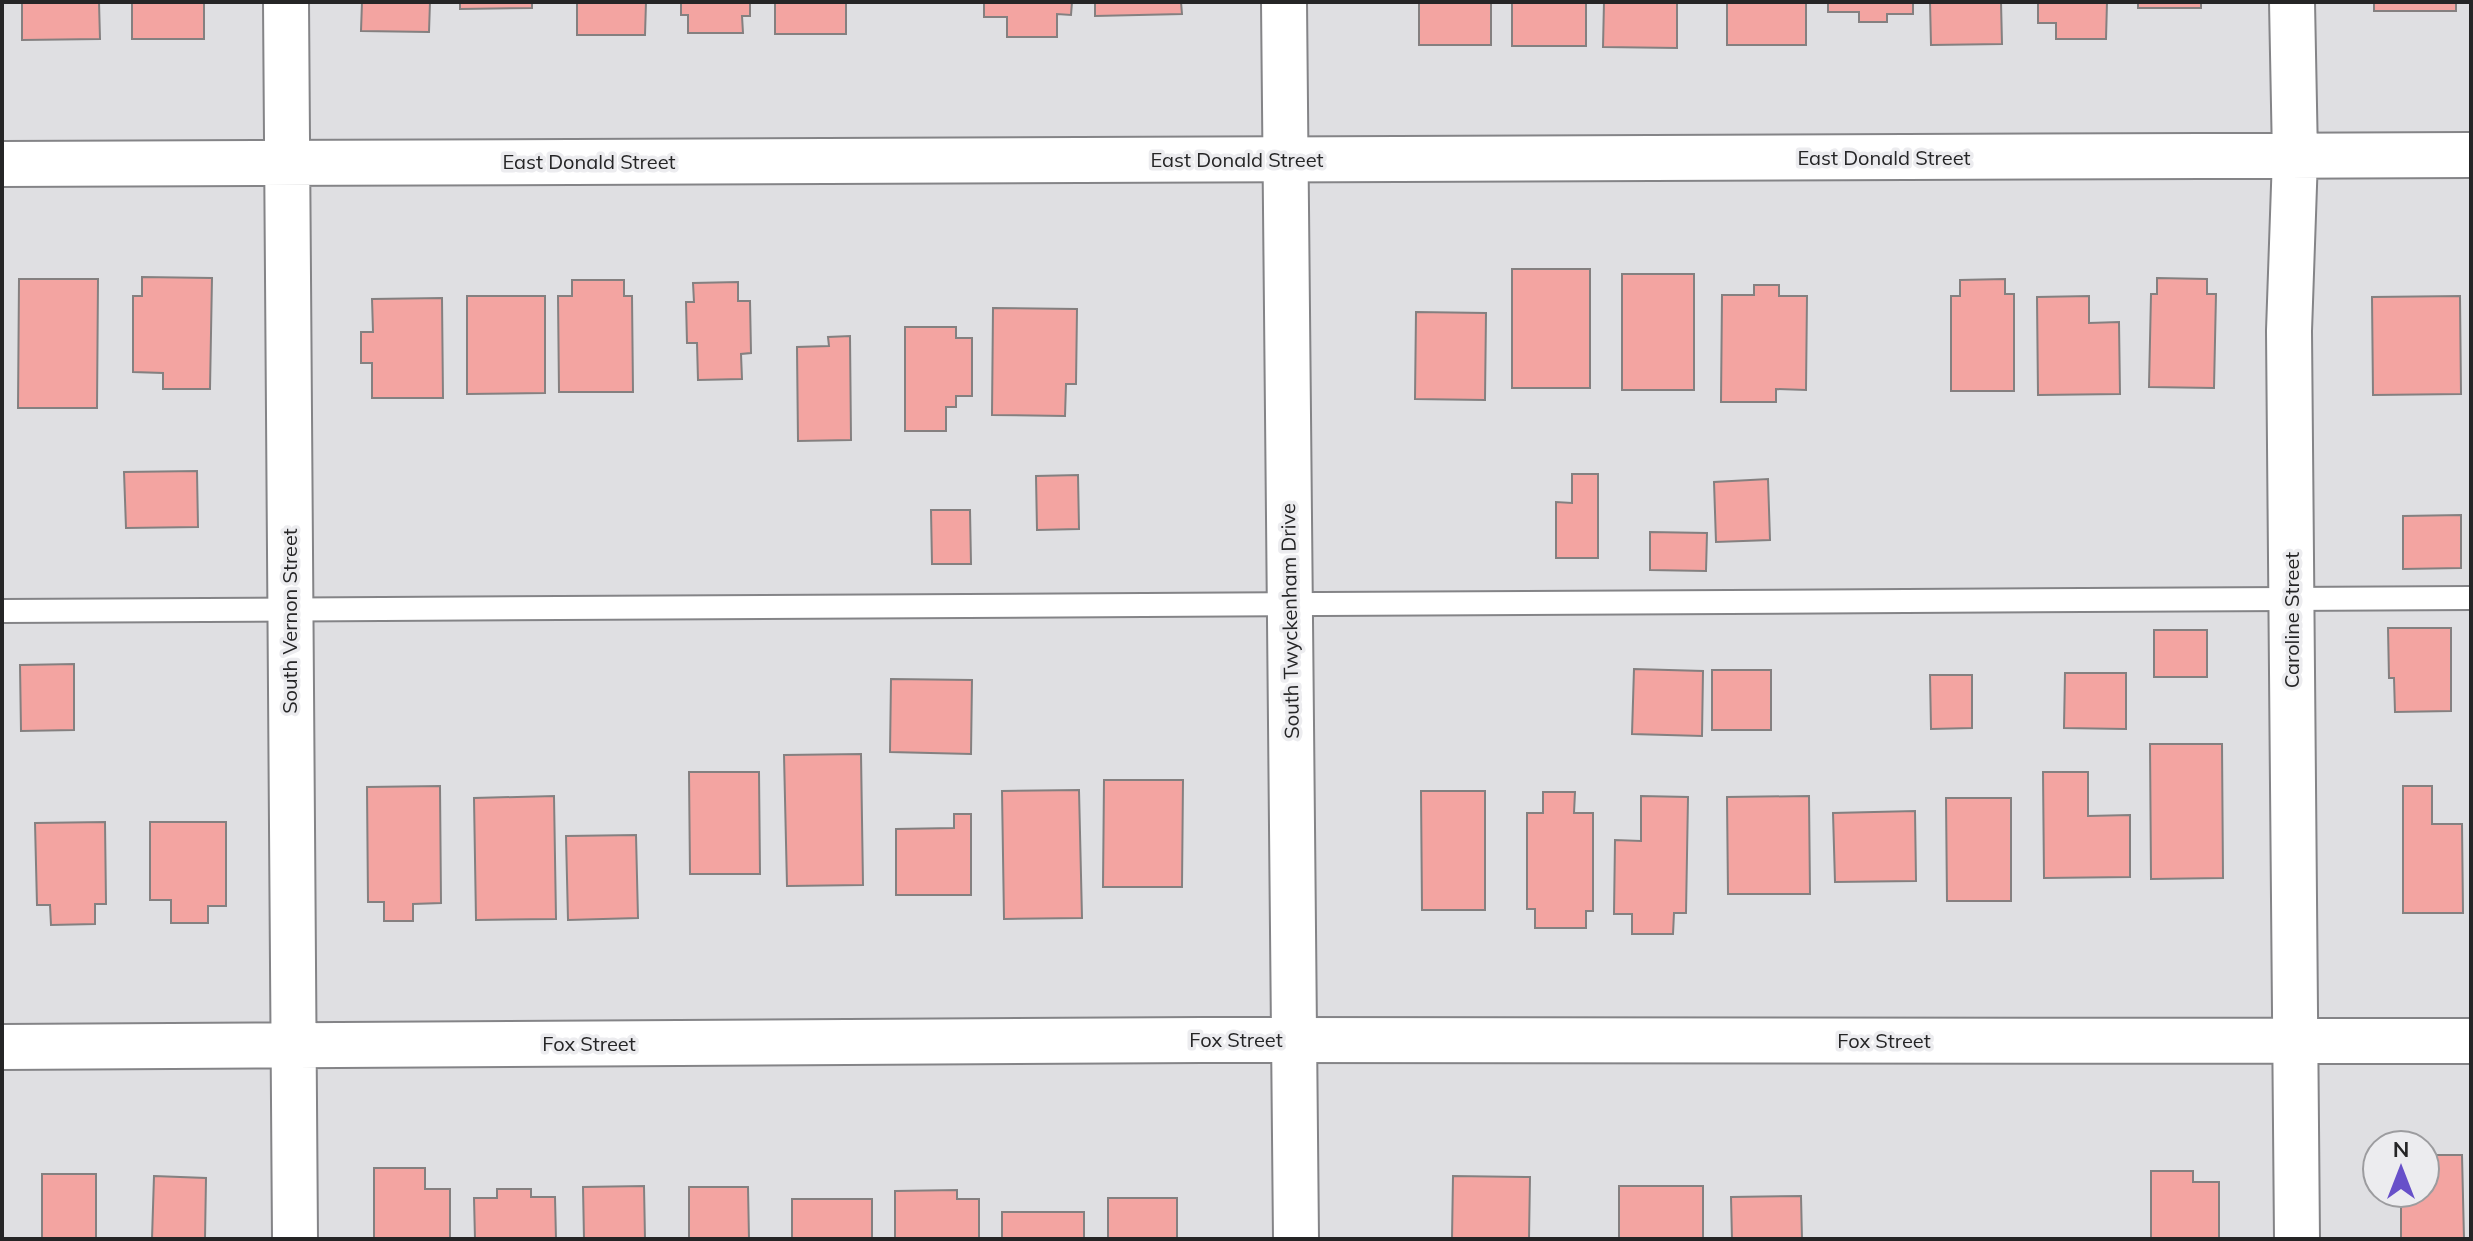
<svg xmlns="http://www.w3.org/2000/svg" width="2473" height="1241" font-family="Mulish,sans-serif">
	<style>
		.building { fill: #f3a4a1; stroke: #848080; stroke-width: 2 }
		.lines { fill: none; stroke-linecap: round; stroke-linejoin: round }
		.service-casing { stroke: #848487; stroke-width: 26 }
		.minor-casing { stroke: #848487; stroke-width: 48 }
		.tertiary-casing { stroke: #848487; stroke-width: 48 }
		.service { stroke: #fff; stroke-width: 22 }
		.minor { stroke: #fff; stroke-width: 44 }
		.tertiary { stroke: #fff; stroke-width: 44 }
		.labels { text-anchor: middle; stroke-width: 7; stroke-linejoin: round; paint-order: stroke }
		.street-label { font-size: 20px; fill: #252526; stroke: #ececef }
	</style>
	<rect width="100%" height="100%" fill="#dfdfe2"/>
	<path class="building" d="M 22,2 L 99,2 L 100,39 L 22,40 Z
		M 132,2 L 204,2 L 204,39 L 132,39 Z
		M 362,2 L 430,2 L 429,32 L 361,31 Z
		M 460,2 L 532,2 L 532,8 L 460,9 Z
		M 577,2 L 646,2 L 645,35 L 577,35 Z
		M 681,2 L 750,2 L 750,16 L 742,16 L 743,33 L 688,33 L 688,15 L 681,15 Z
		M 775,2 L 846,2 L 846,34 L 775,34 Z
		M 984,2 L 1072,2 L 1071,15 L 1057,14 L 1057,37 L 1007,37 L 1007,17 L 984,17 Z
		M 1095,2 L 1181,2 L 1182,14 L 1095,16 Z
		M 1419,2 L 1491,2 L 1491,45 L 1419,45 Z
		M 1512,2 L 1586,2 L 1586,46 L 1512,46 Z
		M 1604,2 L 1677,2 L 1677,48 L 1603,47 Z
		M 1727,2 L 1806,2 L 1806,45 L 1727,45 Z
		M 1828,2 L 1913,2 L 1913,14 L 1887,14 L 1887,22 L 1859,22 L 1859,12 L 1828,12 Z
		M 1930,2 L 2001,2 L 2002,44 L 1931,45 Z
		M 2038,2 L 2107,2 L 2106,39 L 2056,39 L 2056,23 L 2038,23 Z
		M 2138,2 L 2201,2 L 2201,8 L 2138,8 Z
		M 2374,2 L 2456,2 L 2456,11 L 2374,11 Z
		M 1512,269 L 1590,269 L 1590,388 L 1512,388 Z
		M 1622,274 L 1694,274 L 1694,390 L 1622,390 Z
		M 142,277 L 212,278 L 210,389 L 163,389 L 163,373 L 133,372 L 133,296 L 142,296 Z
		M 2157,278 L 2207,279 L 2207,294 L 2216,294 L 2214,388 L 2149,387 L 2151,294 L 2157,294 Z
		M 19,279 L 98,279 L 97,408 L 18,408 Z
		M 2005,279 L 2005,294 L 2014,294 L 2014,391 L 1951,391 L 1951,296 L 1960,296 L 1960,280 Z
		M 572,280 L 624,280 L 624,296 L 632,296 L 633,392 L 559,392 L 558,296 L 572,296 Z
		M 738,282 L 738,301 L 750,301 L 751,353 L 741,354 L 742,379 L 698,380 L 697,343 L 687,343 L 686,302 L 694,302 L 693,283 Z
		M 1754,285 L 1779,285 L 1779,296 L 1807,296 L 1806,390 L 1776,389 L 1776,402 L 1721,402 L 1722,295 L 1754,295 Z
		M 467,296 L 545,296 L 545,393 L 467,394 Z
		M 2089,296 L 2089,323 L 2119,322 L 2120,394 L 2038,395 L 2037,297 Z
		M 2460,296 L 2461,394 L 2373,395 L 2372,297 Z
		M 442,298 L 443,398 L 372,398 L 372,363 L 361,363 L 361,332 L 373,332 L 372,299 Z
		M 993,308 L 1077,309 L 1076,384 L 1066,384 L 1065,416 L 992,415 Z
		M 1416,312 L 1486,313 L 1485,400 L 1415,399 Z
		M 905,327 L 956,327 L 956,338 L 972,338 L 972,396 L 956,396 L 956,407 L 946,407 L 946,431 L 905,431 Z
		M 850,336 L 851,440 L 798,441 L 797,347 L 829,346 L 828,337 Z
		M 197,471 L 198,527 L 126,528 L 124,472 Z
		M 1572,474 L 1598,474 L 1598,558 L 1556,558 L 1556,502 L 1572,503 Z
		M 1078,475 L 1079,529 L 1037,530 L 1036,476 Z
		M 1768,479 L 1770,540 L 1716,542 L 1714,482 Z
		M 931,510 L 970,510 L 971,564 L 932,564 Z
		M 2461,515 L 2461,568 L 2403,569 L 2403,516 Z
		M 1650,532 L 1707,533 L 1706,571 L 1650,570 Z
		M 2388,628 L 2451,628 L 2451,711 L 2395,712 L 2394,678 L 2389,678 Z
		M 2154,630 L 2207,630 L 2207,677 L 2154,677 Z
		M 74,664 L 74,730 L 21,731 L 20,665 Z
		M 1634,669 L 1703,671 L 1702,736 L 1632,734 Z
		M 1712,670 L 1771,670 L 1771,730 L 1712,730 Z
		M 2065,673 L 2126,673 L 2126,729 L 2064,728 Z
		M 1930,675 L 1972,675 L 1972,728 L 1931,729 Z
		M 891,679 L 972,680 L 971,754 L 890,752 Z
		M 2150,744 L 2222,744 L 2223,878 L 2151,879 Z
		M 861,754 L 863,885 L 787,886 L 784,755 Z
		M 689,772 L 759,772 L 760,874 L 690,874 Z
		M 2043,772 L 2088,772 L 2088,816 L 2130,815 L 2130,877 L 2044,878 Z
		M 1104,780 L 1183,780 L 1182,887 L 1103,887 Z
		M 440,786 L 441,903 L 413,904 L 413,921 L 384,921 L 384,902 L 368,902 L 367,787 Z
		M 2403,786 L 2432,786 L 2432,824 L 2462,824 L 2463,913 L 2403,913 Z
		M 1079,790 L 1082,918 L 1004,919 L 1002,791 Z
		M 1421,791 L 1485,791 L 1485,910 L 1422,910 Z
		M 1543,792 L 1575,792 L 1574,813 L 1593,813 L 1593,911 L 1586,911 L 1586,928 L 1535,928 L 1535,909 L 1527,909 L 1527,813 L 1543,813 Z
		M 554,796 L 556,919 L 476,920 L 474,798 Z
		M 1641,796 L 1688,797 L 1686,913 L 1674,913 L 1673,934 L 1632,934 L 1632,914 L 1614,914 L 1615,840 L 1641,841 Z
		M 1809,796 L 1810,894 L 1728,894 L 1727,797 Z
		M 1946,798 L 2011,798 L 2011,901 L 1947,901 Z
		M 1915,811 L 1916,881 L 1835,882 L 1833,813 Z
		M 954,814 L 971,814 L 971,895 L 896,895 L 896,829 L 954,828 Z
		M 105,822 L 106,904 L 95,904 L 95,924 L 51,925 L 50,905 L 37,905 L 35,823 Z
		M 150,822 L 226,822 L 226,906 L 208,906 L 208,923 L 171,923 L 171,900 L 150,900 Z
		M 636,835 L 638,918 L 568,920 L 566,836 Z
		M 2425,1155 L 2462,1155 L 2464,1239 L 2401,1239 L 2401,1193 L 2425,1193 Z
		M 374,1168 L 425,1168 L 425,1189 L 450,1189 L 450,1239 L 374,1239 Z
		M 2151,1171 L 2193,1171 L 2193,1182 L 2219,1182 L 2219,1239 L 2151,1239 Z
		M 42,1174 L 96,1174 L 96,1239 L 42,1239 Z
		M 154,1176 L 206,1178 L 205,1239 L 152,1239 Z
		M 1453,1176 L 1530,1177 L 1529,1239 L 1452,1239 Z
		M 644,1186 L 645,1239 L 584,1239 L 583,1187 Z
		M 1619,1186 L 1703,1186 L 1703,1239 L 1619,1239 Z
		M 689,1187 L 748,1187 L 749,1239 L 689,1239 Z
		M 497,1189 L 531,1189 L 531,1197 L 555,1197 L 556,1239 L 475,1239 L 474,1198 L 497,1198 Z
		M 957,1190 L 957,1199 L 979,1199 L 979,1239 L 895,1239 L 895,1191 Z
		M 1801,1196 L 1802,1239 L 1732,1239 L 1731,1197 Z
		M 1108,1198 L 1177,1198 L 1177,1239 L 1108,1239 Z
		M 792,1199 L 872,1199 L 872,1239 L 792,1239 Z
		M 1002,1212 L 1084,1212 L 1084,1239 L 1002,1239 Z"/>
	<g class="lines">
		<g class="service-casing">
			<path id="service" d="M 2,611 L 2471,598"/>
		</g>
		<g class="minor-casing">
			<path id="minor" d="M 286,2 L 295,1239
				M 2292,2 L 2295,157 L 2289,331 L 2297,1239
				M 2,164 L 2471,155
				M 2,1047 L 1203,1040 L 2471,1041"/>
		</g>
		<g class="tertiary-casing">
			<path id="tertiary" d="M 1284,2 L 1296,1239"/>
		</g>
		<use href="#service" class="service"/>
		<use href="#minor" class="minor"/>
		<use href="#tertiary" class="tertiary"/>
	</g>
	<g class="labels">
		<g class="street-label">
			<text x="1884" y="165">East Donald Street</text>
			<text x="1237" y="167">East Donald Street</text>
			<text x="589" y="169">East Donald Street</text>
			<text transform="translate(2292 620) rotate(-90)" y="7">Caroline Street</text>
			<text transform="translate(290 621) rotate(-90)" y="7">South Vernon Street</text>
			<text transform="translate(1290 621) rotate(-91)" y="7">South Twyckenham Drive</text>
			<text x="1236" y="1047">Fox Street</text>
			<text x="1884" y="1048">Fox Street</text>
			<text x="589" y="1051">Fox Street</text>
		</g>
	</g>
	<rect width="2473" height="1241" fill="none" stroke="#252526" stroke-width="8"/>
	<g transform="translate(2401 1169)"><circle r="38" fill="#ececef" stroke="#9c9c9f" stroke-width="2"/>
	<path d="M0-6L14 30L0 20L-14 30Z" fill="#6750c9"/>
	<text y="-12" font-size="22" font-weight="bold" text-anchor="middle" fill="#252526">N</text>
	</g>
</svg>
